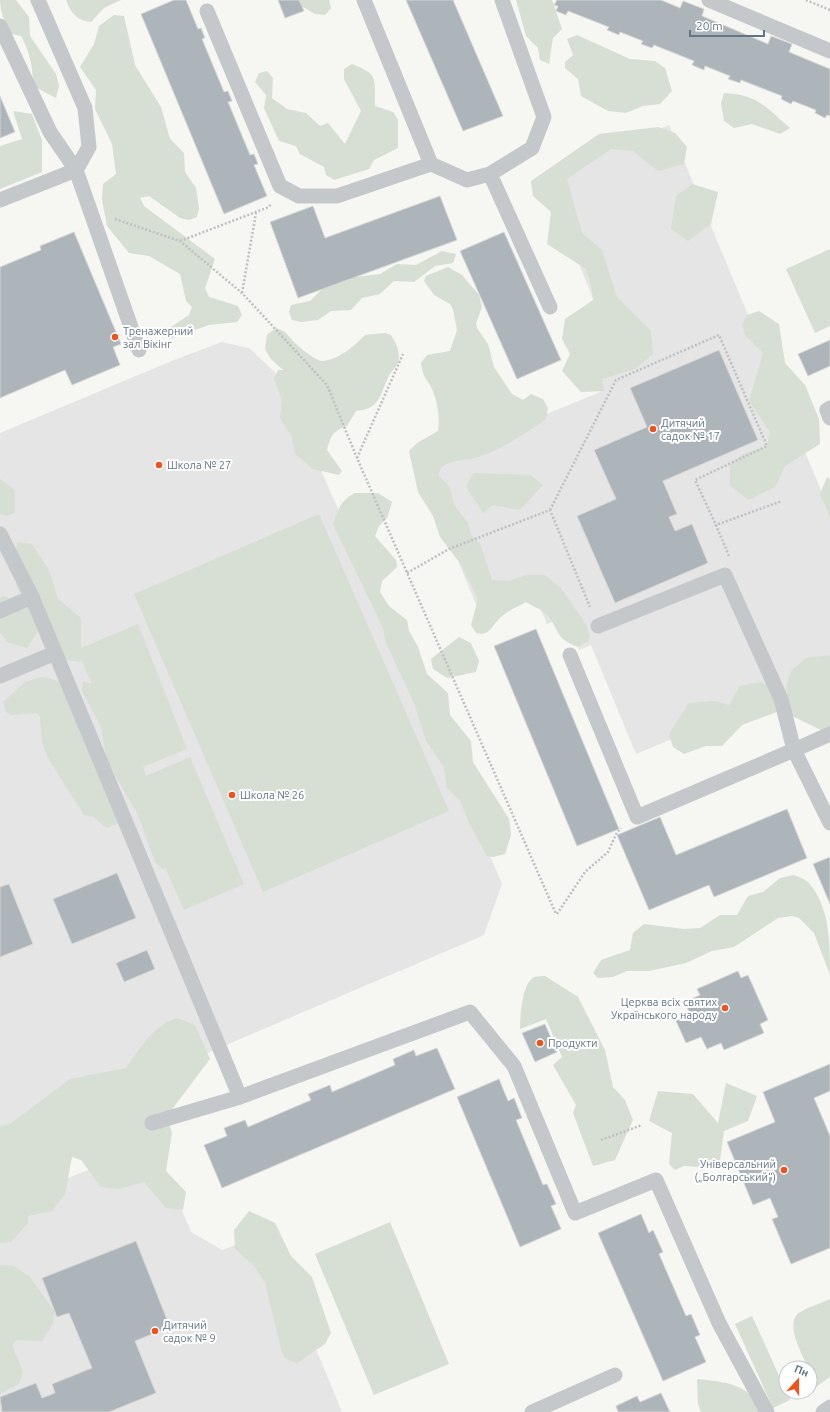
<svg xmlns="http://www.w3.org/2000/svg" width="830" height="1412" font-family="Ubuntu,sans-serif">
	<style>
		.built { fill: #e4e5e4 }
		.green { fill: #d7ded4 }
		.building { fill: #adb4ba; stroke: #d8d8d5 }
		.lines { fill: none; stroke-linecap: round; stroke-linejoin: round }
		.path { stroke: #bdc0c2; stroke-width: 2.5; stroke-dasharray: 2 2; stroke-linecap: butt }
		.service { stroke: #c4c8cb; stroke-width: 15 }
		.poi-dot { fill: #ed541d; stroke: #fff; stroke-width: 1.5 }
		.labels { text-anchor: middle; stroke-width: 4; stroke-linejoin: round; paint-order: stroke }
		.poi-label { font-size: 11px; fill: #647586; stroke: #fff; text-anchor: start }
	</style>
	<rect width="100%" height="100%" fill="#f6f6f3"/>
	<path class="built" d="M 669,125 L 830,512 L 830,674 L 636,754 L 591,645 L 579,650 L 565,617 L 547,624 L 533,592 L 480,614 L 419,466 L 603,391 L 595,372 L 619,361 L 543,177 Z
		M 222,342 L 249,348 L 279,376 L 426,707 L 502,884 L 484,935 L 198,1057 L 0,1135 L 0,433 L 174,360 Z
		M 154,1144 L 191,1232 L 222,1250 L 268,1233 L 342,1412 L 0,1412 L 0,1205 Z"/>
	<path class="green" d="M 0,0 L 16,0 L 29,17 L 30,36 L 56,74 L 59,86 L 56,98 L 33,86 C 33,67 30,52 21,36 L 8,33 C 5,22 0,10 0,0 Z
		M 66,0 L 121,0 L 104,8 L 91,22 C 77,21 71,13 66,0 Z
		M 291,0 L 329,0 L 331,8 L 325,15 L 315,14 Z
		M 516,0 L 552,0 L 562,29 L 553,38 L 549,64 L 540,60 L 538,48 L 526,36 Z
		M 114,15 L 124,16 L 135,65 L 161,107 L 170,139 L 184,153 L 185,172 L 196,188 L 199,208 L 197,217 L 189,220 L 180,218 L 149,196 L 140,198 L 144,206 L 215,259 L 205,288 L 209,297 L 238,306 L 242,315 L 237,322 L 209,325 L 170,339 L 165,331 L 189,315 L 192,307 L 186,301 L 180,274 L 149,256 L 129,253 L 107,226 L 102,200 L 103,184 L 116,174 L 112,144 L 95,109 L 96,90 L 80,67 L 94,44 L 99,26 Z
		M 577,35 L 630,59 L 655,61 L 665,68 L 672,91 L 660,104 L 643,106 L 626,113 L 608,111 L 581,96 L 578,79 L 565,68 L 565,62 L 573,55 L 567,39 Z
		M 352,64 C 380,75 374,78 375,106 L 393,112 L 398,120 L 398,148 L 374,160 L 369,169 L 334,180 L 326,175 L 324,167 L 300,154 L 296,146 L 279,141 L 264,108 L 266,95 L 255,82 L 259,73 L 267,71 L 273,78 L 272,98 L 287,109 L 306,113 L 320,126 L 328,123 L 345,144 L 361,111 L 344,79 L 344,69 Z
		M 724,93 C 757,94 767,108 790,128 L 780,134 L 752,124 L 734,128 L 724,121 L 721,103 Z
		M 13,111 L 32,114 L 42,140 L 42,172 L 0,189 L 0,146 L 22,139 Z
		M 658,127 L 675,133 L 687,147 L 684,164 L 658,171 L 633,151 L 611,149 L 567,179 L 582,233 L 602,250 L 617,297 L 651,331 L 653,354 L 635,369 L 602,379 L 604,391 L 581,392 L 562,371 L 570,354 L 562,339 L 565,319 L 593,300 L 592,289 L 586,269 L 547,244 L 551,212 L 533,196 L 531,181 L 599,134 Z
		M 692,184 L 718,192 L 711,224 L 688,241 L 671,229 L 676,196 Z
		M 830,249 L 830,326 L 815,333 L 786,269 Z
		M 442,251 L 456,254 L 453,263 L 435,266 L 414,282 L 394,281 L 380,294 L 362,298 L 351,310 L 331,311 L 318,320 L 301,322 L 292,320 L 289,312 L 291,305 L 310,301 L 324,287 L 347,278 L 380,274 L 397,264 L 416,265 Z
		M 448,267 L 462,275 L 479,295 L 482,307 L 476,323 L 477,328 L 488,344 L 494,367 L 512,394 L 523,400 L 531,394 L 543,399 L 548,408 L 546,419 C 527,433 500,450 478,457 C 463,462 444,457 438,475 L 450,487 L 454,505 L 468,523 L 471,535 L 480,543 L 492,580 L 509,581 L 526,575 L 545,575 L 560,587 L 586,624 L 590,636 L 588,641 L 578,647 C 553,638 560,628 546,614 C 541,609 532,606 526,602 C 519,606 507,611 501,617 C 492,625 490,637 476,633 L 471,625 L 478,599 L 462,566 L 440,537 L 433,516 L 418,492 L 409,451 L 417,443 L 438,431 C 440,418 438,404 433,391 C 428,379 423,379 421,363 L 427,355 L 450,351 L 457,330 L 453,309 L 450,304 L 434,295 L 424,281 L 426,276 Z
		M 759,311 L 779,324 L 785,363 L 805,385 L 819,419 L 820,444 L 785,466 L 775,487 L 749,500 L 730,486 L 730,465 L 743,454 L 767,446 L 770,432 L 749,401 L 763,353 L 744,334 L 743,323 L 747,315 Z
		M 276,328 C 285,331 286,333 292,340 C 297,346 317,362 323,361 C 340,359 354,346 365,335 L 385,333 L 391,335 C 396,343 401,353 398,362 C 396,368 390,372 388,378 C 379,397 379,409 356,411 L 347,426 C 334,430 330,436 327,450 L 342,471 L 339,475 L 313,469 L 295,454 L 292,437 L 280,418 L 282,400 L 274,379 L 278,370 L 283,370 L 271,359 L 265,349 L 267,335 Z
		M 473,473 L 530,475 L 543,485 L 520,510 L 493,505 L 483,513 L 466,487 Z
		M 827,477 L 830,479 L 830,517 L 820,494 Z
		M 0,479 L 15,490 L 15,512 L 8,516 L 0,514 Z
		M 355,493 L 378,493 L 392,502 L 387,518 L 379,526 L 375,536 L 396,560 L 397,567 L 382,581 L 380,592 L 389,606 L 407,620 L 409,631 L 418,647 L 427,674 L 448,693 L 450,715 L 471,741 L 473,762 L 509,819 L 511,835 L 505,854 L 493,857 L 487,856 L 469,823 L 460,800 L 447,788 L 444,767 L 426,741 L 414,703 L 386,643 L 383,628 L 333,524 C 338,509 341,500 355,493 Z
		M 319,514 L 449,811 L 263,892 L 134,594 Z
		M 18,542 L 32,544 L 49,570 L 58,599 L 81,618 L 81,648 L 138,624 L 187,749 L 143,767 L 146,776 L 190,757 L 244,884 L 184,910 L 165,867 L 164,870 L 155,862 L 137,813 L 107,761 L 101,727 L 82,691 L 83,681 L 92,684 L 81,659 L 80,662 L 67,660 L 52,636 L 39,629 L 27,648 L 7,642 L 0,632 L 0,599 L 2,596 L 16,600 L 22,596 L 16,584 L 21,570 L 15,549 Z
		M 459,637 L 471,643 L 479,661 L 476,672 L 447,678 L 433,669 L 431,659 Z
		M 830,655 L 830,731 L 827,733 L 786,713 L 787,682 L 792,670 L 806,658 Z
		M 42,677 C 78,683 79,699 95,729 L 95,735 L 121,822 L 106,828 L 94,817 L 84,815 L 48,758 L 42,742 L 40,717 L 36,713 L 12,715 L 6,712 L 3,702 L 25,682 Z
		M 762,682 L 774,690 L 777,712 L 742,725 L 722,746 L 706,746 L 684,754 L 673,747 L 669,734 L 689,703 L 714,701 L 729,705 L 740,686 Z
		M 794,875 C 798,877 805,879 808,882 C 830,906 830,944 830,975 L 814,933 L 799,918 L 792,916 L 778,918 L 734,947 L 712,951 L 686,963 L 649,971 L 627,971 L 613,977 L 598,978 L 593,973 L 601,960 L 630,950 L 633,933 L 644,924 L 684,929 L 700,928 L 720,915 L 737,915 L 748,896 L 763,892 L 780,878 Z
		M 545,976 L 578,997 L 605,1050 L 613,1087 L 625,1100 L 633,1120 L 615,1160 L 593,1166 L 573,1113 L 576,1105 L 553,1065 L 562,1057 L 546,1019 L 520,1029 C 520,1017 522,981 535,977 C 538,976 542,976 545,976 Z
		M 177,1018 L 195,1025 L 210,1059 L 167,1116 L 172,1133 L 166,1171 L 186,1192 L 183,1210 L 166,1208 L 144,1182 L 118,1189 L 101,1187 L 81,1160 L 72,1157 L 65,1194 L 52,1211 L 28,1216 L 28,1223 L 11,1242 L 0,1243 L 0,1126 L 10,1124 L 70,1079 L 126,1068 C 140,1049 153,1025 177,1018 Z
		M 726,1083 L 757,1096 L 748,1121 L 724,1131 L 719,1168 L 684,1166 L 675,1170 L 669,1164 L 672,1133 L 649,1121 L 658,1091 L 693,1094 L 718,1123 Z
		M 249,1211 L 275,1223 L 291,1256 L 312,1277 L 331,1333 L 325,1344 L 297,1363 L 285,1358 L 282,1352 L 265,1283 L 254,1266 L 235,1249 L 234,1230 Z
		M 390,1222 L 449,1364 L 374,1395 L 315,1254 Z
		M 0,1265 L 14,1266 L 30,1277 L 54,1311 L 53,1324 L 42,1341 L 16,1340 L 12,1345 L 23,1372 L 19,1384 L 0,1394 Z
		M 830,1299 L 830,1377 L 816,1387 L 810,1368 L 808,1368 C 803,1355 784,1324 799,1313 C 807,1307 820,1304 830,1299 Z
		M 752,1316 L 790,1400 L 773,1408 L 735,1324 Z
		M 697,1379 C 725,1382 749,1383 762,1412 L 701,1412 L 698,1404 Z"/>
	<path class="building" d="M 174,0 L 186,0 L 198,29 L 201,28 L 205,38 L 202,39 L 224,92 L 228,91 L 232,101 L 228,102 L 250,155 L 254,154 L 258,164 L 254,165 L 267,196 L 224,214 L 141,14 Z
		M 278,0 L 299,0 L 304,11 L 285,18 Z
		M 406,0 L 453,0 L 503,116 L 463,131 Z
		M 557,0 L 661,0 L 680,8 L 683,1 L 704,9 L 702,16 L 768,44 L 771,36 L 792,44 L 789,52 L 830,69 L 830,116 L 827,115 L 825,118 L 815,113 L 816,110 L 793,101 L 791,104 L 781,99 L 782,96 L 741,80 L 740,83 L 728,79 L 730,76 L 705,66 L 704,70 L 692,65 L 694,61 L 654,45 L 652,48 L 641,44 L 643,41 L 620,32 L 619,35 L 607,30 L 609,27 L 568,11 L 566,15 L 556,11 L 558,6 L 554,5 Z
		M 0,96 L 15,132 L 0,138 Z
		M 440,196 L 457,240 L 298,298 L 270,222 L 313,206 L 325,238 Z
		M 74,232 L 121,344 L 113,347 L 120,365 L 72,385 L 65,370 L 0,398 L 0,267 L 41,250 L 40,246 Z
		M 504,232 L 561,360 L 517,379 L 460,251 Z
		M 830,340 L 830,366 L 808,376 L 798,354 Z
		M 719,350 L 758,440 L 663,481 L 677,514 L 669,517 L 675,531 L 692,524 L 708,563 L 615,603 L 577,516 L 616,499 L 594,450 L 647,427 L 630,388 Z
		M 536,629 L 619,829 L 577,846 L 494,646 Z
		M 787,809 L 807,858 L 714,897 L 709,885 L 649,910 L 617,835 L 660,817 L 676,855 Z
		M 830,857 L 830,904 L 813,864 Z
		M 117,873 L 136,918 L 72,944 L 53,899 Z
		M 9,884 L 33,944 L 0,957 L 0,887 Z
		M 147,950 L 155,969 L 124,982 L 116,963 Z
		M 738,971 L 741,978 L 748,975 L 768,1020 L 760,1024 L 764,1033 L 724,1050 L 721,1043 L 707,1049 L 701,1037 L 686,1043 L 676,1021 L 690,1014 L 685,1002 L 700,995 L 697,989 Z
		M 545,1024 L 557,1052 L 535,1062 L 522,1033 Z
		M 437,1048 L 455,1089 L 222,1188 L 204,1145 L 227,1136 L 224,1128 L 245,1120 L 248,1127 L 311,1100 L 308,1094 L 330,1085 L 332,1092 L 395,1065 L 393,1059 L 414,1050 L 416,1056 Z
		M 830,1064 L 830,1091 L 814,1098 L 830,1136 L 830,1248 L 791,1264 L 772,1219 L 778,1217 L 770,1198 L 753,1205 L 727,1142 L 775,1122 L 763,1092 Z
		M 499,1079 L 508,1101 L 514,1098 L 522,1118 L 516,1120 L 543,1185 L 547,1184 L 556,1204 L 551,1206 L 561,1229 L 520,1247 L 457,1097 Z
		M 641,1214 L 649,1233 L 653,1230 L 663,1252 L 659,1254 L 686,1316 L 691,1314 L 700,1335 L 695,1337 L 706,1362 L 663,1381 L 598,1233 Z
		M 136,1241 L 170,1327 L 135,1341 L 156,1393 L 109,1412 L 2,1412 L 0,1397 L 36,1383 L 42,1398 L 55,1393 L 52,1384 L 92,1368 L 69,1313 L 57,1317 L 42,1278 Z
		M 661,1393 L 670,1412 L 618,1412 L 616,1406 L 637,1396 L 640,1402 Z"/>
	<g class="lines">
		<path class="path" d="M 806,0 L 830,10
			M 115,219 L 180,241 L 242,293 L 327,385 L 357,458 L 556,914
			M 180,241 L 269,207 L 271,204
			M 242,293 L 256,213
			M 357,458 L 403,354
			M 550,510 L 616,380 L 719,335 L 767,446 L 695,480 L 716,525
			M 729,556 L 716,525 L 782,501
			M 407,573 L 449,549 L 550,510 L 590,607
			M 557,914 L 585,872 L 608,852 L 616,834 L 621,828
			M 601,1140 L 642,1125"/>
		<path class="service" d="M 364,0 L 431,164
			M 709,0 L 830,51
			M 207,11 L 280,186 L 299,196 L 337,196 L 431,164 L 467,180 L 490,174 L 532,148 L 544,117 L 502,0
			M 0,26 L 50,132 L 76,170 L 139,350
			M 490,174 L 550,307
			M 0,200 L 76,170 L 89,147 L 85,108 L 38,0
			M 830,408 L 827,410 L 830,418
			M 0,534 L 32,597 L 240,1097
			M 0,611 L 32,597
			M 570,655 L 637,817 L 794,750 L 781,699 L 725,575 L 598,626
			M 0,676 L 55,653
			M 830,734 L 794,750 L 830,823
			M 152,1123 L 240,1097 L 470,1012 L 514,1066 L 575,1213 L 656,1180 L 719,1323 L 767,1412
			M 532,1412 L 615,1375
			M 823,1412 L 830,1407"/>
	</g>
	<g class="poi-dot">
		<circle cx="115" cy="337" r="4"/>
		<circle cx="653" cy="429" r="4"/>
		<circle cx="159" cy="465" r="4"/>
		<circle cx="232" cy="795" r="4"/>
		<circle cx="725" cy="1008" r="4"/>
		<circle cx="540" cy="1043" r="4"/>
		<circle cx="784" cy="1170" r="4"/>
		<circle cx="155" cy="1331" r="4"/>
	</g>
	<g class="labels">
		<g class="poi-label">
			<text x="123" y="335">Тренажерний<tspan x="123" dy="13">зал Вікінг</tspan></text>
			<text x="661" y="427">Дитячий<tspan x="661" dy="13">садок № 17</tspan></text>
			<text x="167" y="469">Школа № 27</text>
			<text x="240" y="799">Школа № 26</text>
			<text x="717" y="1006" text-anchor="end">Церква всіх святих<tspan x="717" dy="13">Українського народу</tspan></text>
			<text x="548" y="1047">Продукти</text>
			<text x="776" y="1168" text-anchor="end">Універсальний<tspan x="776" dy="13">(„Болгарський“)</tspan></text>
			<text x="163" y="1329">Дитячий<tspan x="163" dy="13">садок № 9</tspan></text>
		</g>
	</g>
	<g transform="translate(798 1380) rotate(21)"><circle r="19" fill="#ffffff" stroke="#c1c8cf"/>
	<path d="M0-3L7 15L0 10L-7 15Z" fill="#ed541d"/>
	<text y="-6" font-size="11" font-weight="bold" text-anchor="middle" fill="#647586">Пн</text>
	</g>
	<path d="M690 30v6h74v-6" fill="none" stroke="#647586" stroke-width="2"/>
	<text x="696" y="30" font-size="12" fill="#647586" stroke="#ffffff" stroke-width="3" paint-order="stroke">20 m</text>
</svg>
